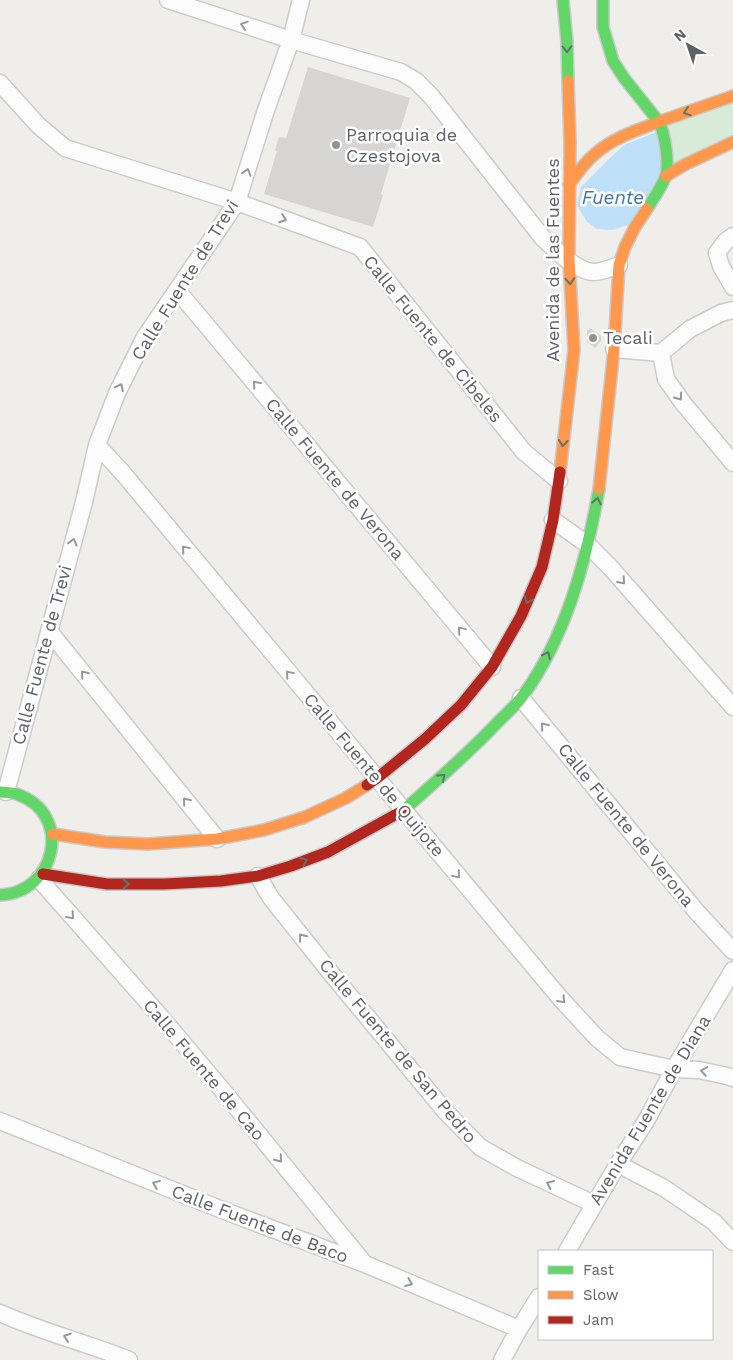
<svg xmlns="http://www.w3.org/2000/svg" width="733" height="1360" font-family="'Work Sans',sans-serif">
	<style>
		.green { fill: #d8ebd6 }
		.water { fill: #bfe0f9 }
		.building { fill: #d6d5d3 }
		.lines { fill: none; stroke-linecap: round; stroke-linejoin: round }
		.street-casing { stroke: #cbcccc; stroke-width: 19 }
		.fast-casing { stroke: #cacacb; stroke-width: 14 }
		.slow-casing { stroke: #cacacb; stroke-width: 14 }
		.jam-casing { stroke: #cacacb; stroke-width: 14 }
		.street { stroke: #fdfcfc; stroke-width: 16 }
		.fast { stroke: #63d668; stroke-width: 11 }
		.slow { stroke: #ff974d; stroke-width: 11 }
		.jam { stroke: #b3261e; stroke-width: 11 }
		.oneway { stroke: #96999c }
		.oneway2 { stroke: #607468 }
		.poi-dot { fill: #919496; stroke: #fff; stroke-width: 2 }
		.labels { text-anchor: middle; stroke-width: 5; stroke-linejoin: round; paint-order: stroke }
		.poi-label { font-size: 18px; fill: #5f6368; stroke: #fff; text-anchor: start }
		.street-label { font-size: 18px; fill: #5f6368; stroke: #fff }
		.water-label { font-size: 19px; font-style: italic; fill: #4174aa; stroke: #fff }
	</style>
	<rect width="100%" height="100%" fill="#efeeea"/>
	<path class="green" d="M 733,101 L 733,138 L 670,174 L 665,127 Z"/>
	<path class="water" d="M 661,130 L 665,178 L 628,225 L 613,230 L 597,229 L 587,222 L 577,205 L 581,187 L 611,157 L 624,145 Z"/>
	<path class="building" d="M 308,67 L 410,98 L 381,194 L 383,195 L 373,227 L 264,194 L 277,151 L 275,150 L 279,137 L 286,138 Z
		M 590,328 L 601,336 L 601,341 L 595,348 L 587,342 L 587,332 Z"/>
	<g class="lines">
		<g class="street-casing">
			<path id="street" d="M 168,0 L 291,40 L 401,72 L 416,81 L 431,96 L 542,237 C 554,249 576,271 593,272 C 602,272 611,268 619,265
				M 0,83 L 38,125 L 65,148 L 237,202 L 360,247 L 524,452 L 559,481
				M 733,236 L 725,242 L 717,253 L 721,266 L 733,287
				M 177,290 L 492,667
				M 614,349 L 661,353 L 690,329 L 721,313 L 733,310
				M 661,353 L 666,379 L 683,403 L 733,463
				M 97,445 L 122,472 L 560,998 L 597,1038 L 620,1057 L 674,1069 L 699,1070 L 727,1076 L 733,1078
				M 553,520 L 588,545 L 610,567 L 733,707
				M 49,631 L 217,839
				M 521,698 L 696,911 L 733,951
				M 6,792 L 84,502 L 97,445 L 117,393 L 145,337 L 237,202 L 266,110 L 291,40 L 301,0
				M 258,876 L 271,898 L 330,972 L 445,1111 L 480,1147 L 517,1168 L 594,1204
				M 39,879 L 160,1016 L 219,1086 L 364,1263
				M 0,1121 L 225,1211 L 365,1264 L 519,1329
				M 618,1164 L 664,1188 L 714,1222 L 733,1242
				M 567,1251 L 618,1164 L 646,1121 L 674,1069 L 733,970
				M 0,1313 C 42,1332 87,1343 129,1360
				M 502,1360 L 519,1329 L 539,1297"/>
		</g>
		<g class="fast-casing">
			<path id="fast" d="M 563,0 L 567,42 L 568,81
				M 603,0 L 603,27 L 613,61 L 624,78 L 659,122 C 665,134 670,165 665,178 C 661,188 653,199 647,209
				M 0,792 C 6,793 13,792 19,795 C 73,815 56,893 0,895
				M 404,810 C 436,781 469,753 498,722 C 506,714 515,706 522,697 C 566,637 586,562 599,489"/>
		</g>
		<g class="slow-casing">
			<path id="slow" d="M 666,176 L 684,165 L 733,142
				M 569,185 C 577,173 585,162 596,153 C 616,136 641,129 664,120 C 687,112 710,104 733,96
				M 560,472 L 574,350 L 569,260 L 570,142 L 568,81
				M 599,489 L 614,349 L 619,265 L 625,247 L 635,227 L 647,209
				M 53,834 L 105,842 L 148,844 L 217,839 L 264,830 L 305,817 L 346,798 L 367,785"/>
		</g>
		<g class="jam-casing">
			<path id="jam" d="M 367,785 L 376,779 L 425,739 L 461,705 L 492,667 L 521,616 L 542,567 L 553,520 L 560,472
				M 43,874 L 107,884 L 164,884 L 221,881 L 258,876 L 291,866 L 328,852 L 404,810"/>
		</g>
		<use href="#street" class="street"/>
		<use href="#fast" class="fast"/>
		<use href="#slow" class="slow"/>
		<use href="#jam" class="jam"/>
	</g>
	<defs><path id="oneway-chevron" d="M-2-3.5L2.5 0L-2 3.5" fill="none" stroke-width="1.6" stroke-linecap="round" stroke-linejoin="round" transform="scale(1.25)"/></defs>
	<g class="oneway">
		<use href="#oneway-chevron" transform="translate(244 25) rotate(-162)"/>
		<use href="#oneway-chevron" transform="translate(247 172) rotate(-73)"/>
		<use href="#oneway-chevron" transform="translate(283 219) rotate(20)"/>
		<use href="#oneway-chevron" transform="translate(256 384) rotate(-130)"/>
		<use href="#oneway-chevron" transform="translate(120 387) rotate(-63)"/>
		<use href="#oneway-chevron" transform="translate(679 397) rotate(55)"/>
		<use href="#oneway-chevron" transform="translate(73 542) rotate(-75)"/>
		<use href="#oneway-chevron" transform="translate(185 549) rotate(-130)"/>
		<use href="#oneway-chevron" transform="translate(622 581) rotate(49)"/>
		<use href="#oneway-chevron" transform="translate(461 630) rotate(-130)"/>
		<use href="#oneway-chevron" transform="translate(84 674) rotate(-129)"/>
		<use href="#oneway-chevron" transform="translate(289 674) rotate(-130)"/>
		<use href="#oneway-chevron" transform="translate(544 726) rotate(-129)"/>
		<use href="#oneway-chevron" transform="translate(186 801) rotate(-129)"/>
		<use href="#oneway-chevron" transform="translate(457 875) rotate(50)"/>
		<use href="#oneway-chevron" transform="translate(71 916) rotate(49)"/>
		<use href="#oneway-chevron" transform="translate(302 937) rotate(-128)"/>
		<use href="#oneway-chevron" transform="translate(562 1000) rotate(48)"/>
		<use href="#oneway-chevron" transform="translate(704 1071) rotate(-171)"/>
		<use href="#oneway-chevron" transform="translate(279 1159) rotate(51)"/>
		<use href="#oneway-chevron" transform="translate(156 1184) rotate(-158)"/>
		<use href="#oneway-chevron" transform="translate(550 1184) rotate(-155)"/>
		<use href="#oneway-chevron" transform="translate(409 1283) rotate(23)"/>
		<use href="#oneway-chevron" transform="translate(67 1337) rotate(-162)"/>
	</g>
	<g class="oneway2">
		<use href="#oneway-chevron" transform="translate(567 49) rotate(88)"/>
		<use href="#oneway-chevron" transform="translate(687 112) rotate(161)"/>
		<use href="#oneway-chevron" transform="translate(570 281) rotate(86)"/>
		<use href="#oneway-chevron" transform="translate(563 443) rotate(96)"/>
		<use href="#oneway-chevron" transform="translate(597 501) rotate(-79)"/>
		<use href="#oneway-chevron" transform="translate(528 600) rotate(114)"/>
		<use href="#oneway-chevron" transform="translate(547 655) rotate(-64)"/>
		<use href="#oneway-chevron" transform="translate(442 777) rotate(-42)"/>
		<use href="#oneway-chevron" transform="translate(304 861) rotate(-21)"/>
		<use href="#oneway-chevron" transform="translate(126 884)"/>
	</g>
	<g class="poi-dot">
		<circle cx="336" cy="145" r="5"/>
		<circle cx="593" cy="338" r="5"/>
	</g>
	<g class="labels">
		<g class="poi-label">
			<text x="346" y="141">Parroquia de<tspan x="346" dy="21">Czestojova</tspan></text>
			<text x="603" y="344">Tecali</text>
		</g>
		<g class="street-label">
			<text transform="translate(553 260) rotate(-90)" y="6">Avenida de las Fuentes</text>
			<text transform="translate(185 280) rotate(-58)" y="6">Calle Fuente de Trevi</text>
			<text transform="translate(433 339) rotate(51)" y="6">Calle Fuente de Cibeles</text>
			<text transform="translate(335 479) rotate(50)" y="6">Calle Fuente de Verona</text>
			<text transform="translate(42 655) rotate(-75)" y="6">Calle Fuente de Trevi</text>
			<text transform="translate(374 775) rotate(50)" y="6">Calle Fuente de Quijote</text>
			<text transform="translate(626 825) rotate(51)" y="6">Calle Fuente de Verona</text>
			<text transform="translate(398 1051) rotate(50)" y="6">Calle Fuente de San Pedro</text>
			<text transform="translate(204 1070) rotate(50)" y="6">Calle Fuente de Cao</text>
			<text transform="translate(650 1110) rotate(-59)" y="6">Avenida Fuente de Diana</text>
			<text transform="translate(260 1224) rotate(21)" y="6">Calle Fuente de Baco</text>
		</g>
		<g class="water-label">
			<text x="613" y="204">Fuente</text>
		</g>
	</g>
	<rect x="538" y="1250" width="175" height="90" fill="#ffffff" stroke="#bfc1c3"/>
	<rect x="548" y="1266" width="25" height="8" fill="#63d668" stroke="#bfc1c3"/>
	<text x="583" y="1275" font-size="15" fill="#5f6368">Fast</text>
	<rect x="548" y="1291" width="25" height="8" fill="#ff974d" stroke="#bfc1c3"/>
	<text x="583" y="1300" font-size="15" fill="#5f6368">Slow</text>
	<rect x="548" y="1316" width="25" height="8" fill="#b3261e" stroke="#bfc1c3"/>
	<text x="583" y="1325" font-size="15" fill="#5f6368">Jam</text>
	<g transform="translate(688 45) rotate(320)" stroke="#ffffff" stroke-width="4" paint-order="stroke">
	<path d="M0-4L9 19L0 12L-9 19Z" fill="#5f6368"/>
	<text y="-8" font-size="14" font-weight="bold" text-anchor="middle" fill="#5f6368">N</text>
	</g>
</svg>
